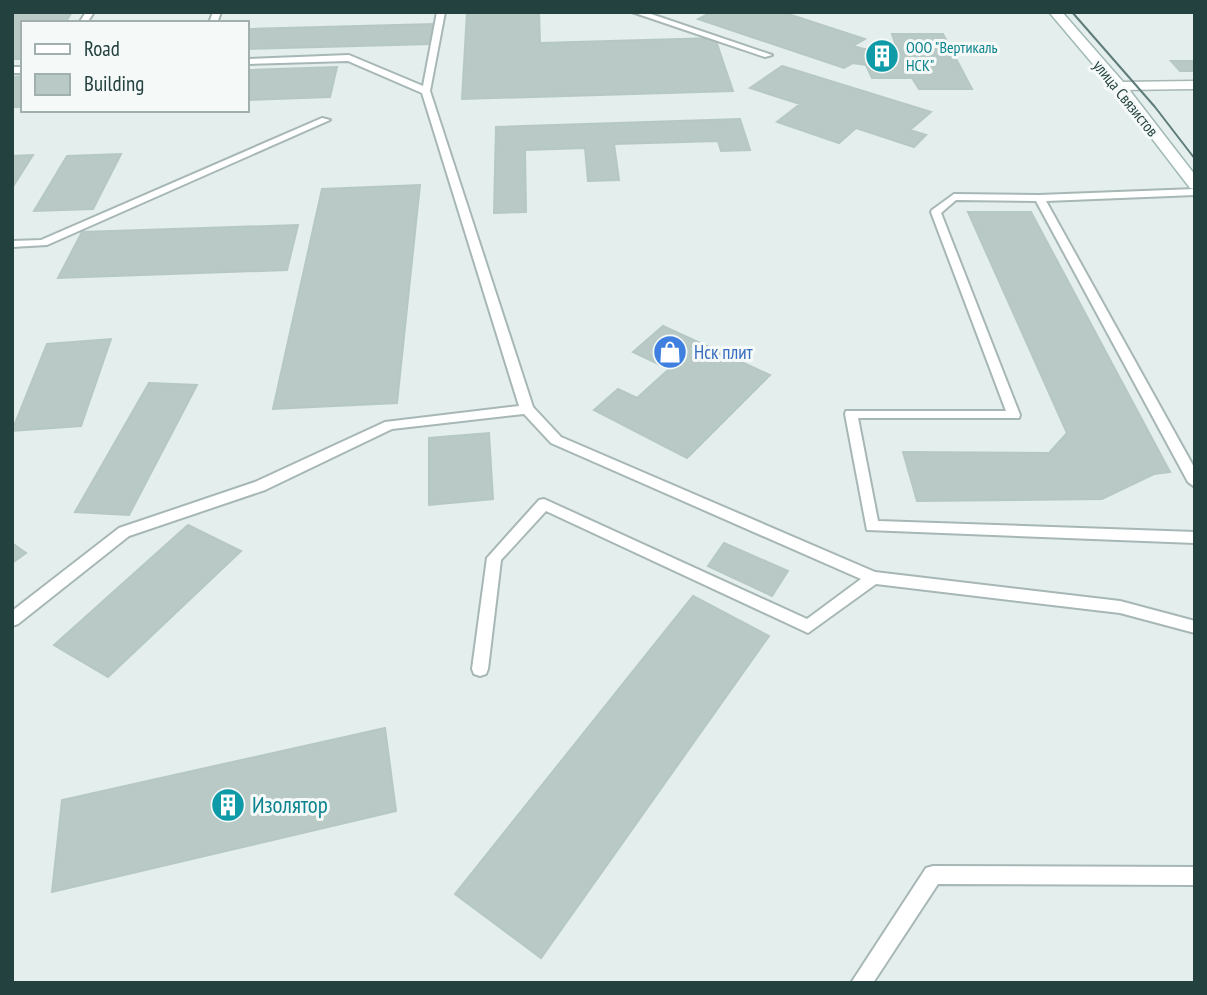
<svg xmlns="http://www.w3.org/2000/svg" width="1207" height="995" font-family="'PT Sans Narrow',sans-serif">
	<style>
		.building { fill: #b9c9c5; stroke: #b6c8c4; stroke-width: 2 }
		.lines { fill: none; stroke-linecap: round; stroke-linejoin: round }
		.lane-casing { stroke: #a6b7b5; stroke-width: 4 }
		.street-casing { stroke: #a6b7b5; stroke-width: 3 }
		.secondary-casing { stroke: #a1bab7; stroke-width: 3 }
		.lane { fill: #fff; fill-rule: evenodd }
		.street { fill: #fff; fill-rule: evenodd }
		.secondary { fill: #fff; fill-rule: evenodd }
		.tram { stroke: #5d7c7a; stroke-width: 2 }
		.labels { text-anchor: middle; stroke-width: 6; stroke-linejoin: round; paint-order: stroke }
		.far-culture-label { font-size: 16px; fill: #0d838f; stroke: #f5faf8; text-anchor: start }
		.far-street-label { font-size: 16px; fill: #22413f; stroke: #f5faf8 }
		.shop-label { font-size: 19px; fill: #366cbe; stroke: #f5faf8; text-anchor: start }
		.near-culture-label { font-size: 23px; fill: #0d838f; stroke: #f5faf8; text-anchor: start }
	</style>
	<rect width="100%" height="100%" fill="#e4eeec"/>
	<path class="building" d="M 12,12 L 72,12 L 65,23 L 23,23 L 23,59 L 12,59 Z
		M 467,12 L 539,12 L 540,43 L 715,38 L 733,91 L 462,99 Z
		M 712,12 L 782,12 L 865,39 L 853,46 L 864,49 L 897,49 L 892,34 L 943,34 L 972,89 L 919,89 L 912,78 L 872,78 L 866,65 L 853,63 L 844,68 L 698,19 Z
		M 434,24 L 432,44 L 247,49 L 247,29 Z
		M 1171,61 L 1195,61 L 1195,71 L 1180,71 Z
		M 782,66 L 931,112 L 910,130 L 926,135 L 914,147 L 856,128 L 839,143 L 777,122 L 800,104 L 750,88 Z
		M 337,67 L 330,97 L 247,100 L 247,70 Z
		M 23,76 L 23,107 L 12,107 L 12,77 Z
		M 740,119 L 750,150 L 721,151 L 718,141 L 614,144 L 619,180 L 588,181 L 585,148 L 525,150 L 526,212 L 494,213 L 496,127 Z
		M 121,154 L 93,209 L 34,211 L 67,156 Z
		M 33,155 L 12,188 L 12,156 Z
		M 420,185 L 397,403 L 273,409 L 322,189 Z
		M 968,212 L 1031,212 L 1170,472 L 1154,474 L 1102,499 L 917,501 L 903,452 L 1049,453 L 1067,433 Z
		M 298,225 L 287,270 L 58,278 L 82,232 Z
		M 663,326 L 770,375 L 687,458 L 594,410 L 618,389 L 637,398 L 669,369 L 633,352 Z
		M 111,339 L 81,426 L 12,431 L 47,344 Z
		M 149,383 L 197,385 L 129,515 L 75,512 Z
		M 489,433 L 493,499 L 429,505 L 429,438 Z
		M 188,525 L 241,551 L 108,677 L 54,645 Z
		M 12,543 L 26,553 L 12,563 Z
		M 724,543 L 788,571 L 772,596 L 708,566 Z
		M 693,596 L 769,636 L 541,958 L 455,894 Z
		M 385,728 L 396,811 L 52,892 L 62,800 Z"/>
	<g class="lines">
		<g class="lane-casing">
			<path id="lane" d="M 86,12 L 94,12 L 87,23 L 79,23 Z
				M 213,12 L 221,12 L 217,23 L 209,23 Z
				M 437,12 L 445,12 L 430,91 L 533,407 L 561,437 L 875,572 L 1120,601 L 1195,621 L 1195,633 L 1120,613 L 876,584 L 808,633 L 546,511 L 501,560 L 488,669 L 486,674 L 480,676 L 474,674 L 472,669 L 487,558 L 539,500 L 544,499 L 807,619 L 861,579 L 551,443 L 524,414 L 392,429 L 265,490 L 129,536 L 18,624 L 12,626 L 12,611 L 119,528 L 255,482 L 385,422 L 519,406 L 422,93 L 348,61 L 247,64 L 247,59 L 349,55 L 423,86 Z
				M 632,12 L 645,12 L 772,55 L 765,57 Z
				M 12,67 L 23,67 L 23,73 L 12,73 Z
				M 322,118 L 330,120 L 47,245 L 12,247 L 12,241 L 41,240 Z
				M 1195,189 L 1195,195 L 1046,201 L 1195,469 L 1195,487 L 1188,482 L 1036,201 L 956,200 L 941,213 L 1020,415 L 1019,418 L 858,418 L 878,521 L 1195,532 L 1195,543 L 867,530 L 845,414 L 846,411 L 1006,411 L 931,212 L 932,210 L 954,194 L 1039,195 Z
				M 933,866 L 1195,867 L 1195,885 L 938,884 L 873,983 L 851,983 L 926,868 Z"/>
		</g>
		<g class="street-casing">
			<path id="street" d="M 1195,81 L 1195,89 L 1119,90 L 1112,86 L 1119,82 Z"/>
		</g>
		<g class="secondary-casing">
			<path id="secondary" d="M 1049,12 L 1062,12 L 1124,83 L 1195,175 L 1195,189 L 1190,188 L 1114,89 Z"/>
		</g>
		<use href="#lane" class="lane"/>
		<use href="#street" class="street"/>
		<use href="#secondary" class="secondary"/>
		<path class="tram" d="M 1072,12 L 1155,107 L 1195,159"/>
	</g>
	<defs>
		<g id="building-disc" transform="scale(1.75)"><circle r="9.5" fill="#0f9aa8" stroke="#f5faf8"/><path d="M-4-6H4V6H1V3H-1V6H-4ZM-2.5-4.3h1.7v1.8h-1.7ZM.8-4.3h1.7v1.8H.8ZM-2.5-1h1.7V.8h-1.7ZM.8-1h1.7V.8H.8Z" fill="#fff"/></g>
		<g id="shop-disc" transform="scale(1.75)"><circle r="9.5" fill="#3f7fe0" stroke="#f5faf8"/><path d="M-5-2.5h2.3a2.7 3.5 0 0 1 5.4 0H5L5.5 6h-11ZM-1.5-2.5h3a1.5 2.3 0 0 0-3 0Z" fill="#fff"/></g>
	</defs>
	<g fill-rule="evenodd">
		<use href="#building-disc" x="882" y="56"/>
		<use href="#shop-disc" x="670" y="352"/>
		<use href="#building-disc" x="228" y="805"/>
	</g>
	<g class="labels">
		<g class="far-culture-label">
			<text x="906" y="53">ООО "Вертикаль<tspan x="906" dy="18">НСК"</tspan></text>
		</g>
		<g class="far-street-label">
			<text transform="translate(1126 98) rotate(51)" y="6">улица Связистов</text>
		</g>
		<g class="shop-label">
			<text x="694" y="359">Нск плит</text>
		</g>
		<g class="near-culture-label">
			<text x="252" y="813">Изолятор</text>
		</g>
	</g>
	<rect width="1207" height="995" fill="none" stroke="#22413f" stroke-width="28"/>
	<rect x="21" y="21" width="228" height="91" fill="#f5faf8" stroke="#a1b0ae" stroke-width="2"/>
	<rect x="35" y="44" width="35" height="10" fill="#ffffff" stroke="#a1b0ae" stroke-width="2"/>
	<text x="84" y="56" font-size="21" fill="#22413f">Road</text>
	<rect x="35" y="74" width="35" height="21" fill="#b9c9c5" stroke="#a1b0ae" stroke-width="2"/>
	<text x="84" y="91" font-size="21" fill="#22413f">Building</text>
</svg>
